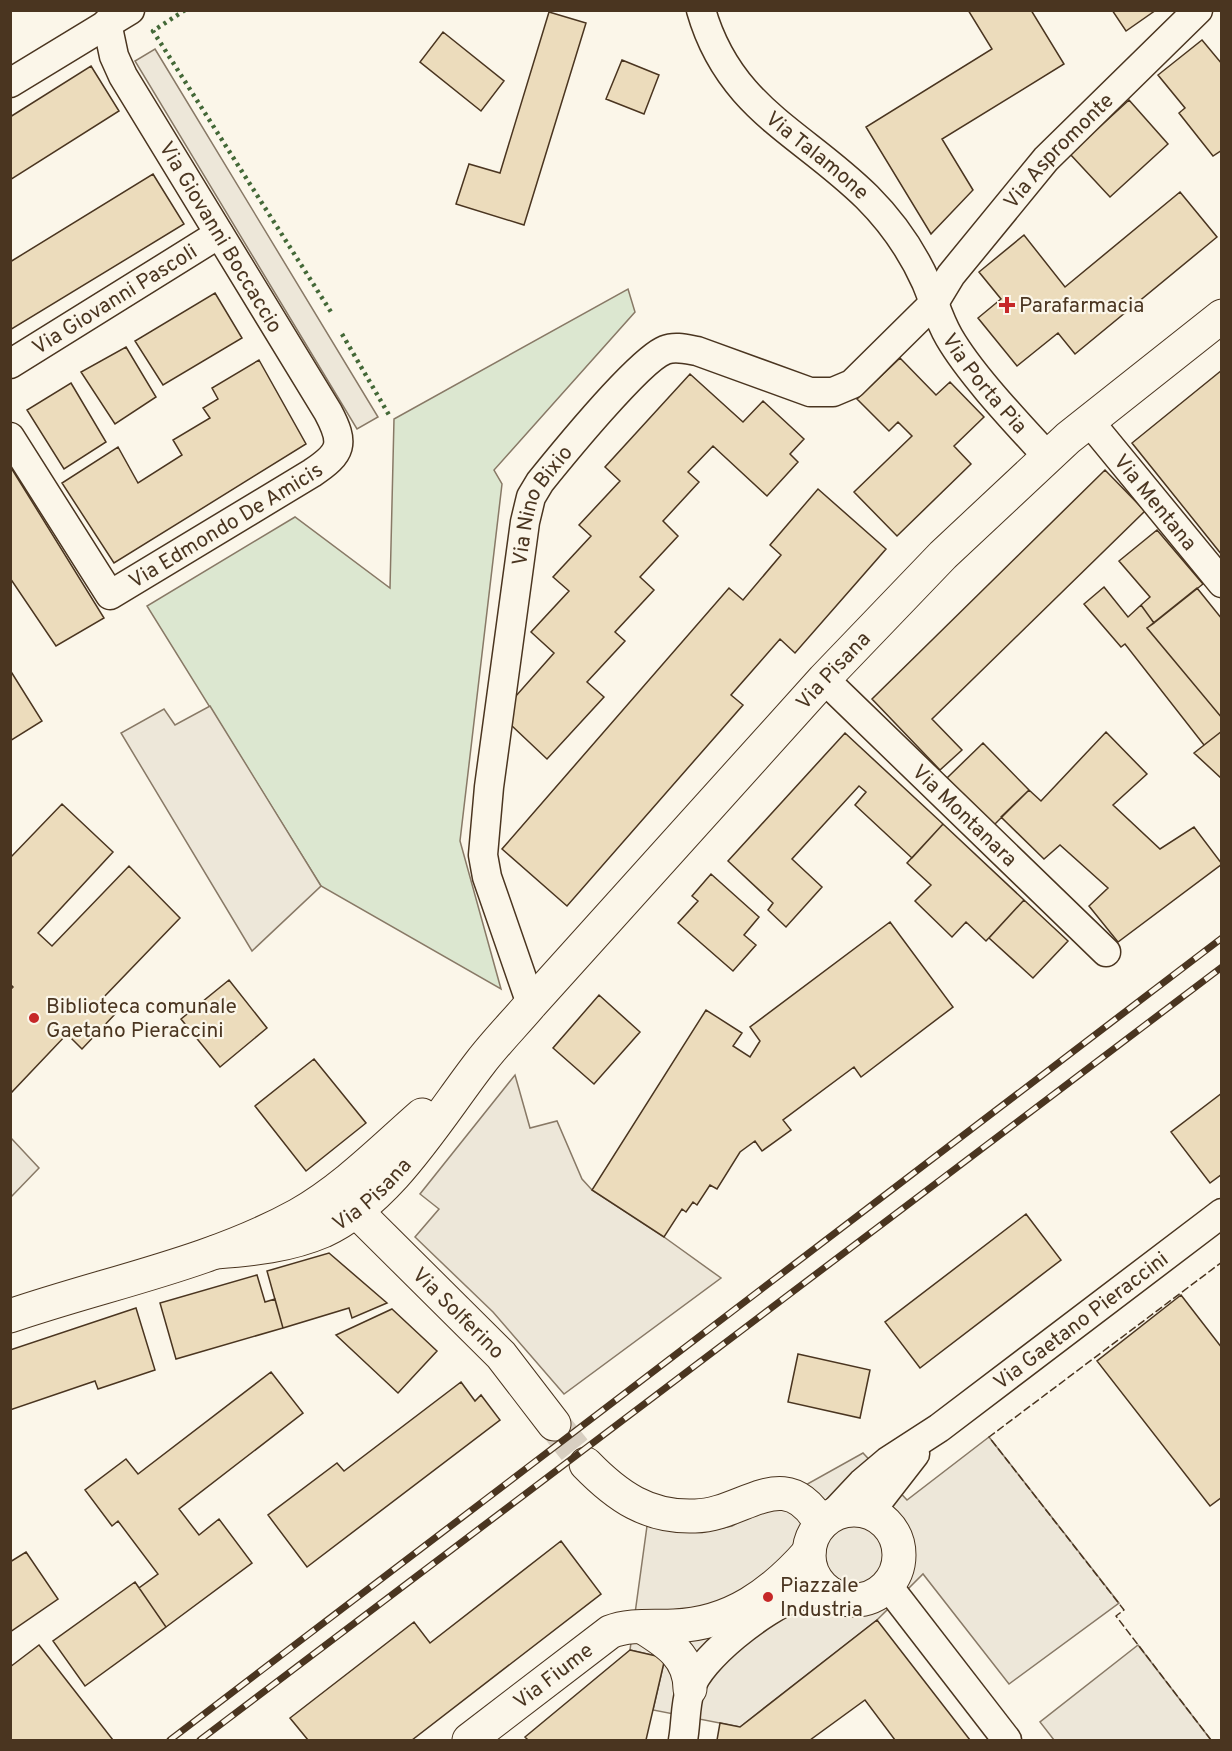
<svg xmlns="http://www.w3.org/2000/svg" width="1232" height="1751" font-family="Overpass,sans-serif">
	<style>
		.green { fill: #dce7d0; stroke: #887966; stroke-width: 1.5 }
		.parking { fill: #ede7d9; stroke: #887966; stroke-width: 1.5 }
		.building { fill: #ecdcbc; stroke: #4a3520; stroke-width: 1.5 }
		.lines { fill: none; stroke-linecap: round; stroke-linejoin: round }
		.secondary-tunnel { stroke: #d8cfc1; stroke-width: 33; stroke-dasharray: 33 16; stroke-linecap: butt }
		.street-casing { stroke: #4a3520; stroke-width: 31 }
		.secondary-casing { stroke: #4a3520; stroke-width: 35 }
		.street { stroke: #fbf6e9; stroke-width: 28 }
		.secondary { stroke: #fbf6e9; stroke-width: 33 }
		.rail-casing { stroke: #4a3520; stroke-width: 7 }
		.rail { stroke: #fbf6e9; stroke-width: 4.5; stroke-dasharray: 14; stroke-linecap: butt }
		.hedge { stroke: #436837; stroke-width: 4.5; stroke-dasharray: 3 4.5; stroke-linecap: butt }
		.fence { stroke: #4a3520; stroke-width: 1.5; stroke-dasharray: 8 3; stroke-linecap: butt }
		.poi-dot { fill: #c62828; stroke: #fbf6e9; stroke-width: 2 }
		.labels { text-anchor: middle; stroke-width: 4.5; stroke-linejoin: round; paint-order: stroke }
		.street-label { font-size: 21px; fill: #4a3520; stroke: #fbf6e9 }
		.poi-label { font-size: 21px; fill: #4a3520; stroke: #fbf6e9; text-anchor: start }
	</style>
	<rect width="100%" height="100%" fill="#fbf6e9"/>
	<path class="green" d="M 628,289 L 635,312 L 494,470 L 502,484 L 460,841 L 501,989 L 321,886 L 147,606 L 295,517 L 390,588 L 394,419 Z"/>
	<path class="parking" d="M 155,49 L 378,417 L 357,429 L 135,61 Z
		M 210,706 L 321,886 L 252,951 L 121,733 L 164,709 L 175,725 Z
		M 515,1075 L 530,1128 L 557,1121 L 582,1179 L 592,1190 L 664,1237 L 721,1278 L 564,1394 L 493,1312 L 415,1237 L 439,1209 L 420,1194 Z
		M 11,1138 L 39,1168 L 11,1197 L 10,1197 Z
		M 989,1437 L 1119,1603 L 1009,1684 L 923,1574 L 877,1620 L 740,1727 L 653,1710 L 665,1658 L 630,1650 L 647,1526 L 703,1532 L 732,1526 L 863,1453 L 907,1500 Z
		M 1138,1645 L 1211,1740 L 1054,1740 L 1040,1722 Z"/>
	<path class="building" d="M 968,10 L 1031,10 L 1064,64 L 942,139 L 973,190 L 931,234 L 866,127 L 992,49 Z
		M 1112,10 L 1156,10 L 1126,31 Z
		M 549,12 L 586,23 L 524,225 L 456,204 L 469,164 L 500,173 Z
		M 443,32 L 504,81 L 481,111 L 420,62 Z
		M 1202,40 L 1222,64 L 1222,150 L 1213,156 L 1179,113 L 1185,108 L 1158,75 Z
		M 622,60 L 659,75 L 644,114 L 606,99 Z
		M 91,66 L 119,111 L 10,180 L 10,117 Z
		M 1129,100 L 1168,144 L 1110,197 L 1070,154 Z
		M 153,174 L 184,224 L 10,330 L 10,262 Z
		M 1180,192 L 1217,237 L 1075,354 L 1058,333 L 1017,366 L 978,318 L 1001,299 L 979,272 L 1024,235 L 1065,287 Z
		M 215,293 L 242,338 L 163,385 L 135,341 Z
		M 126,347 L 156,397 L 115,424 L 81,372 Z
		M 900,358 L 936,395 L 950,382 L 984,417 L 954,446 L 971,464 L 897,536 L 854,492 L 912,436 L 898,422 L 889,431 L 857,399 Z
		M 259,360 L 306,444 L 114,563 L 62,483 L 118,447 L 138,483 L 182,455 L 173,440 L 210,418 L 203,408 L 218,399 L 212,388 Z
		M 1222,370 L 1222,555 L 1132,443 Z
		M 690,374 L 743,422 L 763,401 L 804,439 L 790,454 L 798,462 L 767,496 L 713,446 L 688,472 L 699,482 L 663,521 L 678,536 L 640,577 L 654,590 L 615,632 L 625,641 L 587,682 L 604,697 L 547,759 L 511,725 L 515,697 L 554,653 L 531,632 L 569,591 L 553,577 L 591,536 L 579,525 L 620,481 L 605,467 Z
		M 71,383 L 106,442 L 64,469 L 27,410 Z
		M 10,466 L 104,618 L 56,646 L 10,578 Z
		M 1105,470 L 1145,511 L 932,719 L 962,750 L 940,770 L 872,699 Z
		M 818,489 L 886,549 L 795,653 L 780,639 L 731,695 L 743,705 L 567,906 L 502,849 L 729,588 L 743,600 L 781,555 L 770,545 Z
		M 1157,530 L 1203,584 L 1154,623 L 1141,605 L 1150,597 L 1119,561 Z
		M 1104,587 L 1128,617 L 1141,605 L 1154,623 L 1147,628 L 1222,718 L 1222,731 L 1204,745 L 1125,644 L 1121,647 L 1084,604 Z
		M 1197,588 L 1222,619 L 1222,718 L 1147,628 Z
		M 10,670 L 42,721 L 10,741 Z
		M 1222,731 L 1222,779 L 1194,753 Z
		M 1106,732 L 1147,774 L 1113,805 L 1160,849 L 1194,827 L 1222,864 L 1118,942 L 1089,906 L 1108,888 L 1060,845 L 1044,859 L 1001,817 L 1029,790 L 1041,801 Z
		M 845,733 L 943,824 L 912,858 L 855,805 L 866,792 L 859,786 L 792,859 L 822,887 L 786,927 L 768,910 L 773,903 L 728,861 Z
		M 983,743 L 1029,790 L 993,826 L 947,778 Z
		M 62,804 L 113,852 L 38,933 L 52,946 L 129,866 L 180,918 L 102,999 L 117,1012 L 82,1049 L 67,1034 L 10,1094 L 10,990 L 13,987 L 10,984 L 10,858 Z
		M 943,824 L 1024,900 L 986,941 L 966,922 L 952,937 L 915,901 L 931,885 L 907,863 Z
		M 711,874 L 759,917 L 744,935 L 756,945 L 733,971 L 678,923 L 698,901 L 692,896 Z
		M 1024,900 L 1068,941 L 1033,978 L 989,938 Z
		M 890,922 L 953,1007 L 861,1077 L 854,1067 L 783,1120 L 791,1130 L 762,1151 L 755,1141 L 740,1152 L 717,1189 L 710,1185 L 697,1205 L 693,1202 L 686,1212 L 682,1209 L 664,1237 L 592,1190 L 706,1010 L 742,1033 L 733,1046 L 750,1057 L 760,1041 L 750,1027 Z
		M 229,980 L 267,1028 L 220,1067 L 181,1019 Z
		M 599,995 L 640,1032 L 594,1084 L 553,1048 Z
		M 314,1059 L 366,1123 L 306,1171 L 255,1106 Z
		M 1222,1093 L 1222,1174 L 1210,1183 L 1171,1132 Z
		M 1026,1214 L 1061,1260 L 920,1368 L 885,1322 Z
		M 329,1253 L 387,1303 L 352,1318 L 349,1308 L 283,1328 L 267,1271 Z
		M 257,1275 L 265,1302 L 275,1299 L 283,1328 L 176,1359 L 160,1303 Z
		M 1181,1295 L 1222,1348 L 1222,1497 L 1210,1506 L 1097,1361 Z
		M 136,1308 L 155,1370 L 98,1389 L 95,1381 L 10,1410 L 10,1350 Z
		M 392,1309 L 437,1351 L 398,1393 L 336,1335 Z
		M 798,1354 L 870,1370 L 860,1418 L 788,1402 Z
		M 271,1372 L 303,1413 L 179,1509 L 199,1535 L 219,1519 L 252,1563 L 166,1627 L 139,1588 L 158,1574 L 118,1521 L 112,1526 L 85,1490 L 126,1459 L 138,1474 Z
		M 461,1382 L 475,1401 L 481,1395 L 500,1420 L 307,1567 L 268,1515 L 337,1463 L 344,1471 Z
		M 561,1541 L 601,1594 L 412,1740 L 308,1740 L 290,1718 L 414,1622 L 430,1643 Z
		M 26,1552 L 58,1599 L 10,1632 L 10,1562 Z
		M 135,1582 L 166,1627 L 85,1686 L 53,1641 Z
		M 877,1620 L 970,1740 L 895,1740 L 865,1700 L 810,1740 L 717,1740 L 720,1723 L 740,1727 Z
		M 39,1645 L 113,1740 L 10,1740 L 10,1667 Z
		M 630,1650 L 665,1658 L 646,1740 L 528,1740 L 525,1737 Z"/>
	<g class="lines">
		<path class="secondary-tunnel" d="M 554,1424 L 586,1464"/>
		<g class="street-casing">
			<g id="street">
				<path id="s1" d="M 701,10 C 729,108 801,132 867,197 C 891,221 912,251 926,282 C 934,301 939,320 949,337 C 971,375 1017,423 1047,456"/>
				<path d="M 10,83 L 130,10"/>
				<path id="s2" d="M 10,364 L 219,234"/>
				<path id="s3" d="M 1089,421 L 1222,583"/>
				<path id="s4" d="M 10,437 L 110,595 L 312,473 C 342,453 345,444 328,412 L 123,76 L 114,56 L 107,23"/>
				<path id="s5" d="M 824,679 L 1106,952"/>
				<path id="s6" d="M 531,1004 L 487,877 L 483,855 L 489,787 L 525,522 L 531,497 L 540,482 C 561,456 639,360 665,350 C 675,346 686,349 697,351 L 810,392 L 833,392 L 852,384 L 934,303 L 951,275 L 1046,159 L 1198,10"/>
				<path d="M 870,1512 L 915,1454"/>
				<path id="s7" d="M 831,1516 L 862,1483 L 888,1461 L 939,1428 L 1222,1213"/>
				<path d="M 888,1586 L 1007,1740"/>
				<path d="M 683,1740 C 686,1724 685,1706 690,1690 C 699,1658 765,1608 796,1597 C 806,1594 817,1593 828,1592"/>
			</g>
		</g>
		<g class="secondary-casing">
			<g id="secondary">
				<path id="s8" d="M 357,1193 L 351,1204 L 352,1207 L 501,1355 L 554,1424"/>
				<path id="s9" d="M 216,1252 C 253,1249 288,1246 323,1231 C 390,1200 436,1120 480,1063 C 496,1042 514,1024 531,1004 L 824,679 L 943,555 L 1068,438 L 1222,316"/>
				<path d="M 10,1316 C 106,1283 209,1264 298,1215 C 344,1189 382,1150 422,1115"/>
				<path d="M 586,1464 C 617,1496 648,1518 695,1516 C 745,1515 785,1461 821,1524"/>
				<circle cx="854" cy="1555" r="45"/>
				<path d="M 644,1628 C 668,1643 690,1657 690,1689"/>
				<path id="s10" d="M 469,1740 L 610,1632 C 629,1624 654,1627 674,1626 C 731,1624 773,1593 809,1552"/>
			</g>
		</g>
		<use href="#street" class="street"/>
		<use href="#secondary" class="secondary"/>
		<g class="rail-casing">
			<path id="rail" d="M 170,1740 L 1222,938
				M 200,1740 L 1222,967"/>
		</g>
		<use href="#rail" class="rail"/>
		<path class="hedge" d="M 185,10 L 153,31 L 331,312
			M 342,334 L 389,415"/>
		<path class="fence" d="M 1211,1740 L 1116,1616 L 1124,1610 L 989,1437 L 1222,1262"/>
	</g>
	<g class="poi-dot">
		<path d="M1004 296h6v6h6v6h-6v6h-6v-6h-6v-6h6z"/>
		<circle cx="34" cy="1018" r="6"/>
		<circle cx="768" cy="1597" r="6"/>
	</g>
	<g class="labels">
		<g class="street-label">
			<text dy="7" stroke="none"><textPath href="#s6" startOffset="1227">Via Aspromonte</textPath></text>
			<text dy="7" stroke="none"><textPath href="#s1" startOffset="190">Via Talamone</textPath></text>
			<text transform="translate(221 237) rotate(59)" y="7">Via Giovanni Boccaccio</text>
			<text dy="7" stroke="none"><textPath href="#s2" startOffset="123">Via Giovanni Pascoli</textPath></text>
			<text dy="7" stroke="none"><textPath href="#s1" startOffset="477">Via Porta Pia</textPath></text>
			<text dy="7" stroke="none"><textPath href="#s3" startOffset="105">Via Mentana</textPath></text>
			<text dy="7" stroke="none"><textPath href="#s6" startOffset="514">Via Nino Bixio</textPath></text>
			<text dy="7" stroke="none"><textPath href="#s4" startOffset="322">Via Edmondo De Amicis</textPath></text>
			<text dy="7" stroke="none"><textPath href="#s9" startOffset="870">Via Pisana</textPath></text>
			<text dy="7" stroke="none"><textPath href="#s5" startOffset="196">Via Montanara</textPath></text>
			<text dy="7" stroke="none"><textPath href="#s9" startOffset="171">Via Pisana</textPath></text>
			<text dy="7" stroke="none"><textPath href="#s8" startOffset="166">Via Solferino</textPath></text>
			<text dy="7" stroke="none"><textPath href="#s7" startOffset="318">Via Gaetano Pieraccini</textPath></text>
			<text dy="7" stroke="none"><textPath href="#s10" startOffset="106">Via Fiume</textPath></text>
		</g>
		<g class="poi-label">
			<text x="1019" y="312">Parafarmacia</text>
			<text x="46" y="1013">Biblioteca comunale<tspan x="46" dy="24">Gaetano Pieraccini</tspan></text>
			<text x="780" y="1592">Piazzale<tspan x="780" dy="24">Industria</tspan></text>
		</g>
	</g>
	<rect width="1232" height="1751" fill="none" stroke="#4a3520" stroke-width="24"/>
</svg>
